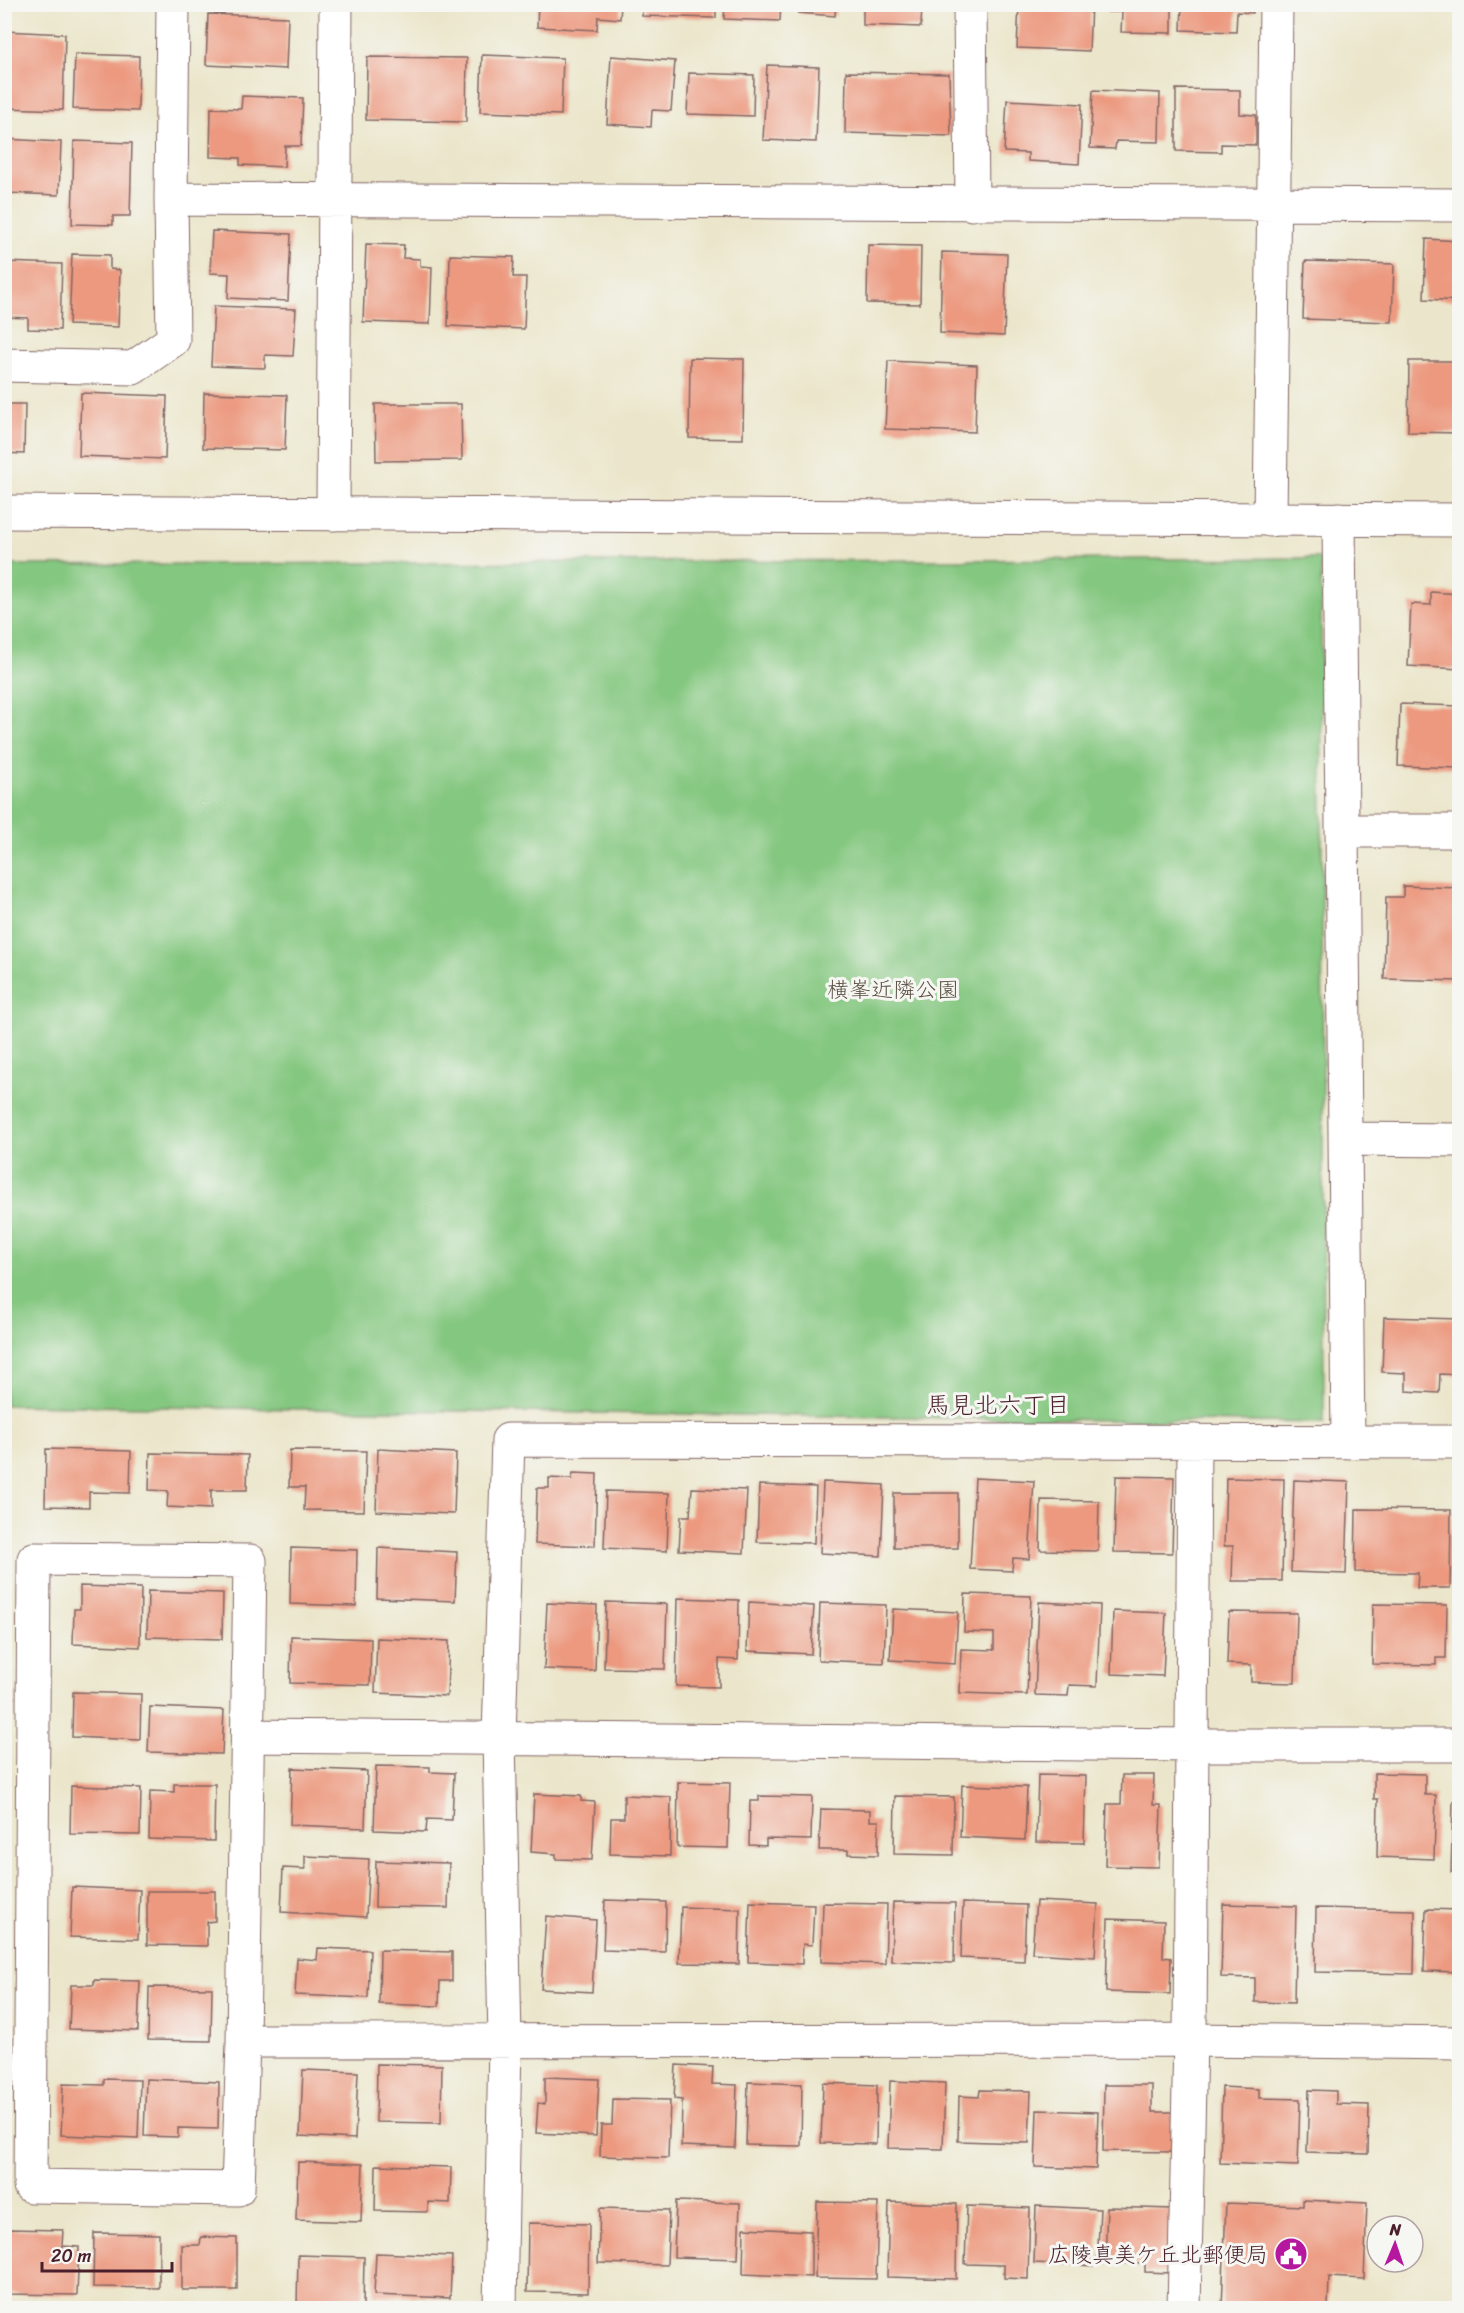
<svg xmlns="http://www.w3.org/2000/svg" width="1464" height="2313" font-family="Sriracha,'Klee One',sans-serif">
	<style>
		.green { fill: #84c780; stroke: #677356; stroke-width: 1.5 }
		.building { fill: #ec997f }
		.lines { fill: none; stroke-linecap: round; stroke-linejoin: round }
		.street-casing { stroke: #826563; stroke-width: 35 }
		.secondary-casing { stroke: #826563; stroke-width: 35 }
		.street { stroke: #fff; stroke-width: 33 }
		.secondary { stroke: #fff; stroke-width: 33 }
		.labels { text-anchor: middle; stroke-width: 6; stroke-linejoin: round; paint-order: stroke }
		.park-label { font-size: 22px; fill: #5b5144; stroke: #f6f6f2 }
		.poi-label { font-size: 22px; fill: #4a1f2b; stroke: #f6f6f2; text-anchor: end }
		.neighbourhood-label { font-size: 24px; fill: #4a1f2b; stroke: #f6f6f2 }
	</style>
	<rect width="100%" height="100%" fill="#f6f6f2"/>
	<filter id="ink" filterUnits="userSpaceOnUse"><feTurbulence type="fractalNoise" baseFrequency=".0167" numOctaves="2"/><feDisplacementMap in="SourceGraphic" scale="12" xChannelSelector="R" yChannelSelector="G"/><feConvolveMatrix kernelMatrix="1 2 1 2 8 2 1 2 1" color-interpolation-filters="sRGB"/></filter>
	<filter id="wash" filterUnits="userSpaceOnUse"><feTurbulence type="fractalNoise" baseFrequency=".008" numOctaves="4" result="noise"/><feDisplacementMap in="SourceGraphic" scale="24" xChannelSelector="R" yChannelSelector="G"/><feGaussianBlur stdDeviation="1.35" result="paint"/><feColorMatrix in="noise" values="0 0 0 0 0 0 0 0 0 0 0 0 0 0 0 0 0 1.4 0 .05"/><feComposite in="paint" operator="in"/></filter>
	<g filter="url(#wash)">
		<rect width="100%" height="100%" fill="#ebe6cb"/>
		<path class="green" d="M 1321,558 L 1324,1423 L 5,1405 L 5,565 Z"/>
		<g id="blocks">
			<path class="building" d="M 375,4 L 444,4 L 444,11 L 375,9 Z
				M 538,4 L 621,4 L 620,19 L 598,17 L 597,30 L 537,27 Z
				M 642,4 L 716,4 L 716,18 L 642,16 Z
				M 725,4 L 781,4 L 780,21 L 724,19 Z
				M 798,4 L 836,4 L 835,16 L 798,13 Z
				M 863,4 L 922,4 L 921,27 L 863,25 Z
				M 1019,4 L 1091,4 L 1089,51 L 1017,48 Z
				M 1108,4 L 1172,4 L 1172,33 L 1121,32 L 1122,12 L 1108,12 Z
				M 1182,4 L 1253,4 L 1253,13 L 1237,12 L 1236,32 L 1181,30 Z
				M 208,14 L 288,17 L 286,69 L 206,65 Z
				M 4,31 L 65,34 L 63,110 L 4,108 Z
				M 75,54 L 139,56 L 138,111 L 73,109 Z
				M 482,55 L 563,58 L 561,115 L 480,112 Z
				M 611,56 L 675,61 L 671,111 L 652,110 L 651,127 L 607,124 Z
				M 367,57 L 467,58 L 466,122 L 366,120 Z
				M 767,65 L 819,67 L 816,142 L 763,140 Z
				M 846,72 L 949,74 L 951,136 L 845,133 Z
				M 689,73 L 754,75 L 753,116 L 687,114 Z
				M 1176,89 L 1240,90 L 1240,114 L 1256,115 L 1256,145 L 1221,144 L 1221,152 L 1176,151 Z
				M 1093,90 L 1160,93 L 1159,142 L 1116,141 L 1115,149 L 1090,148 Z
				M 242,96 L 303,98 L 301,146 L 285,146 L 284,167 L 240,165 L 240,158 L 210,157 L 211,108 L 241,109 Z
				M 1007,100 L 1082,104 L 1079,164 L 1028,161 L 1028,153 L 1004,152 Z
				M 4,139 L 61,142 L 59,195 L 4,193 Z
				M 74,141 L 132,143 L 130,216 L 113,216 L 113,225 L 72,224 Z
				M 212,231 L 291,234 L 288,301 L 228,298 L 229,274 L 210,273 Z
				M 1426,239 L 1460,241 L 1460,301 L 1424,299 Z
				M 366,244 L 404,245 L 403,258 L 420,259 L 420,266 L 432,267 L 430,324 L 363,322 Z
				M 868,245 L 921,246 L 920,304 L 867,303 Z
				M 942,252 L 1007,254 L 1004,336 L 940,333 Z
				M 72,254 L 110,255 L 110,269 L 120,270 L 118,327 L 69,325 Z
				M 450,255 L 514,257 L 513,277 L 526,277 L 524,329 L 448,326 Z
				M 1305,261 L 1394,264 L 1392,322 L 1303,319 Z
				M 4,262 L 62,264 L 60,330 L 28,329 L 28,318 L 4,317 Z
				M 214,306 L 296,309 L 293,356 L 265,355 L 265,368 L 211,366 Z
				M 690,358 L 744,359 L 743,439 L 689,438 Z
				M 888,361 L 977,365 L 975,432 L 885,429 Z
				M 1409,361 L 1457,361 L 1457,369 L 1460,370 L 1460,433 L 1408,432 Z
				M 81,393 L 167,396 L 165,459 L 79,456 Z
				M 204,393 L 287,395 L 285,450 L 203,448 Z
				M 4,404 L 25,404 L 24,454 L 4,453 Z
				M 375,404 L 461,404 L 462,460 L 376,461 Z
				M 1431,592 L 1460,594 L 1460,669 L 1408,666 L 1411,604 L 1431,605 Z
				M 1400,704 L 1460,706 L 1460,768 L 1398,766 Z
				M 1403,886 L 1460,888 L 1460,981 L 1384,979 L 1386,897 L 1403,897 Z
				M 1384,1317 L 1460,1319 L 1460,1375 L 1440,1374 L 1439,1393 L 1406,1391 L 1406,1373 L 1382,1372 Z
				M 46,1449 L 131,1451 L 130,1493 L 89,1492 L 89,1507 L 45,1506 Z
				M 378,1449 L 456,1453 L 454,1514 L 376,1511 Z
				M 290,1450 L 366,1451 L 364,1511 L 304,1510 L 305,1487 L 289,1487 Z
				M 150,1453 L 248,1455 L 247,1490 L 211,1490 L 211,1509 L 167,1507 L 168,1491 L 149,1490 Z
				M 573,1473 L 597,1474 L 595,1546 L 535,1544 L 537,1488 L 549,1488 L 549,1478 L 572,1479 Z
				M 1116,1476 L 1174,1477 L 1172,1553 L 1114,1552 Z
				M 975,1478 L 1034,1481 L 1029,1559 L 1013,1558 L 1012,1571 L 970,1569 Z
				M 1226,1478 L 1284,1479 L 1282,1581 L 1232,1581 L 1233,1546 L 1224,1546 Z
				M 1294,1480 L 1349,1482 L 1346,1574 L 1291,1572 Z
				M 823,1482 L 884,1485 L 881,1556 L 820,1553 Z
				M 759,1485 L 816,1487 L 814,1543 L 757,1542 Z
				M 692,1488 L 747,1490 L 744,1553 L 679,1550 L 681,1516 L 690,1516 Z
				M 606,1491 L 669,1493 L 667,1551 L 604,1548 Z
				M 894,1493 L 958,1493 L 958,1548 L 894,1548 Z
				M 1041,1500 L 1099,1501 L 1098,1551 L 1040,1550 Z
				M 1356,1509 L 1451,1510 L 1450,1588 L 1417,1588 L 1418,1573 L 1355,1572 Z
				M 291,1548 L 357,1550 L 356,1606 L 290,1604 Z
				M 378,1548 L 457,1552 L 455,1601 L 377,1598 Z
				M 80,1586 L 141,1588 L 140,1647 L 73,1644 L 74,1609 L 80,1609 Z
				M 148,1591 L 223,1593 L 222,1639 L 147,1637 Z
				M 965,1594 L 1031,1596 L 1027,1695 L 960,1693 L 961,1649 L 994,1650 L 994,1633 L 964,1632 Z
				M 678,1598 L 739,1600 L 738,1660 L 719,1659 L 719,1687 L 676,1686 Z
				M 606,1602 L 667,1604 L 665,1669 L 604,1668 Z
				M 749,1602 L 814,1606 L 811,1654 L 747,1651 Z
				M 1039,1602 L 1100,1605 L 1097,1686 L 1069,1685 L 1068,1696 L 1035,1695 Z
				M 547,1603 L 597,1605 L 595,1671 L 544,1669 Z
				M 820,1603 L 886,1605 L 884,1663 L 818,1660 Z
				M 1373,1604 L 1447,1605 L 1446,1658 L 1436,1658 L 1436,1665 L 1372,1664 Z
				M 893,1609 L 958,1612 L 955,1664 L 890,1660 Z
				M 1113,1611 L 1166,1613 L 1163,1676 L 1111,1674 Z
				M 1229,1612 L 1297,1613 L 1295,1683 L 1251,1682 L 1251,1665 L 1227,1664 Z
				M 291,1636 L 371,1639 L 370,1685 L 290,1683 Z
				M 377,1638 L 449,1641 L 447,1696 L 375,1693 Z
				M 73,1692 L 141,1694 L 140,1740 L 72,1737 Z
				M 150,1707 L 224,1710 L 222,1754 L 148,1752 Z
				M 376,1766 L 430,1767 L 430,1772 L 454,1773 L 452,1820 L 427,1819 L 426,1832 L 374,1830 Z
				M 292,1768 L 367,1771 L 365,1828 L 290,1825 Z
				M 1374,1773 L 1425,1774 L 1425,1795 L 1436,1795 L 1434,1859 L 1377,1857 L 1378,1799 L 1374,1799 Z
				M 1038,1775 L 1086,1776 L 1084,1843 L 1036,1842 Z
				M 1122,1775 L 1154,1775 L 1153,1805 L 1161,1805 L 1159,1867 L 1105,1866 L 1107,1804 L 1121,1804 Z
				M 678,1782 L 730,1783 L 728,1848 L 677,1847 Z
				M 174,1784 L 215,1784 L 214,1841 L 149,1839 L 150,1791 L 174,1792 Z
				M 962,1785 L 1027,1787 L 1025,1840 L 960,1837 Z
				M 71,1786 L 141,1788 L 140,1835 L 70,1834 Z
				M 534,1794 L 581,1796 L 581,1801 L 595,1802 L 592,1860 L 556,1859 L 556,1854 L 531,1852 Z
				M 624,1795 L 671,1797 L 670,1856 L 610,1854 L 611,1818 L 624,1818 Z
				M 759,1796 L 812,1797 L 811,1840 L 766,1839 L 766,1846 L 749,1845 L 750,1801 L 759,1801 Z
				M 895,1796 L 954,1797 L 953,1855 L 894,1854 Z
				M 1453,1801 L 1460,1802 L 1460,1872 L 1451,1872 Z
				M 821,1809 L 870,1810 L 870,1821 L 879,1821 L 878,1855 L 848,1854 L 848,1850 L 819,1850 Z
				M 305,1856 L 369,1859 L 366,1917 L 281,1912 L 283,1868 L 305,1869 Z
				M 376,1861 L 449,1863 L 448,1908 L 375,1907 Z
				M 72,1887 L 140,1890 L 138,1939 L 70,1937 Z
				M 147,1891 L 215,1891 L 215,1921 L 207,1922 L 207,1946 L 147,1945 Z
				M 605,1900 L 666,1902 L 665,1952 L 603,1950 Z
				M 1036,1901 L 1098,1904 L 1095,1957 L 1032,1953 Z
				M 750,1902 L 814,1904 L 812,1945 L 803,1944 L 802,1964 L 748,1962 Z
				M 893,1902 L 955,1903 L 954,1963 L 891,1961 Z
				M 823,1903 L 887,1904 L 885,1964 L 821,1962 Z
				M 963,1903 L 1026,1905 L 1024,1961 L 961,1958 Z
				M 1223,1904 L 1296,1906 L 1294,2003 L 1255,2002 L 1255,1978 L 1221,1977 Z
				M 681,1907 L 740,1909 L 739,1964 L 679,1963 Z
				M 1316,1908 L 1415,1910 L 1414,1974 L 1315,1972 Z
				M 1426,1909 L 1460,1910 L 1460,1972 L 1424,1971 Z
				M 546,1916 L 596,1920 L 592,1992 L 541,1989 Z
				M 1108,1919 L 1164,1921 L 1163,1957 L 1171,1958 L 1170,1994 L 1106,1992 Z
				M 318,1948 L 370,1950 L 368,1998 L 295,1995 L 297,1958 L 317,1960 Z
				M 380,1950 L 452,1952 L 452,1981 L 440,1981 L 439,2006 L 379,2004 Z
				M 94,1980 L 140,1981 L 138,2031 L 69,2029 L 71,1985 L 94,1985 Z
				M 149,1987 L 212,1988 L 211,2041 L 148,2040 Z
				M 377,2064 L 442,2065 L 441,2123 L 376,2122 Z
				M 676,2065 L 713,2067 L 712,2084 L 737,2085 L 735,2148 L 681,2146 L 682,2100 L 674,2099 Z
				M 303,2070 L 358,2072 L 355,2139 L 300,2136 Z
				M 545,2077 L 599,2079 L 596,2136 L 536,2133 L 538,2103 L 545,2104 Z
				M 104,2079 L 140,2080 L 138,2138 L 61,2135 L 63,2084 L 104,2085 Z
				M 146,2079 L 219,2082 L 218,2129 L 178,2128 L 178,2137 L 144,2136 Z
				M 890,2081 L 945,2083 L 943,2149 L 888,2148 Z
				M 748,2082 L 802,2084 L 801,2146 L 746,2145 Z
				M 823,2083 L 877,2085 L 876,2144 L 821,2143 Z
				M 1104,2085 L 1152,2085 L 1152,2112 L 1174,2112 L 1173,2152 L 1103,2151 Z
				M 1222,2087 L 1259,2089 L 1259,2098 L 1300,2099 L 1298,2166 L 1220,2163 Z
				M 980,2090 L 1031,2091 L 1029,2143 L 958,2141 L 959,2096 L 979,2097 Z
				M 1309,2090 L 1336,2091 L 1336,2104 L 1369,2105 L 1368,2154 L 1307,2152 Z
				M 613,2099 L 670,2100 L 668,2158 L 600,2156 L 601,2125 L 612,2125 Z
				M 1037,2110 L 1098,2112 L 1096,2169 L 1035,2167 Z
				M 298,2162 L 363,2164 L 361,2222 L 296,2220 Z
				M 376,2165 L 451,2167 L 450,2203 L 428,2202 L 428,2212 L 375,2211 Z
				M 1303,2200 L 1367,2203 L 1364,2279 L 1329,2277 L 1328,2308 L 1222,2308 L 1226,2203 L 1303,2206 Z
				M 676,2201 L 740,2203 L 738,2259 L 674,2257 Z
				M 817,2202 L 878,2203 L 876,2279 L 815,2278 Z
				M 889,2202 L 957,2204 L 956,2279 L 887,2277 Z
				M 967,2206 L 1030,2208 L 1028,2279 L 1004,2278 L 1004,2265 L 965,2264 Z
				M 1036,2206 L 1100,2209 L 1097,2266 L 1034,2263 Z
				M 1107,2207 L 1173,2209 L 1171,2273 L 1145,2272 L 1145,2264 L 1105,2263 Z
				M 600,2208 L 669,2210 L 667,2265 L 598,2263 Z
				M 528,2223 L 589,2224 L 588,2293 L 527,2292 Z
				M 744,2228 L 811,2231 L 811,2277 L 743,2274 Z
				M 6,2229 L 63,2230 L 62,2246 L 79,2247 L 77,2295 L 4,2294 Z
				M 94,2233 L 159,2234 L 159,2288 L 93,2287 Z
				M 201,2237 L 237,2238 L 237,2290 L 182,2290 L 182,2245 L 200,2245 Z
				M 376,2253 L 452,2256 L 450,2298 L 374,2295 Z
				M 298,2255 L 364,2257 L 363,2308 L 297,2308 Z"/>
		</g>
	</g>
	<g filter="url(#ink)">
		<use href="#blocks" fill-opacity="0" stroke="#826563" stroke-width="1.5"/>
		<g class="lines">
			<g class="street-casing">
				<path id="street" d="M 970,4 L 972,204
					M 171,199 L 173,4
					M 4,365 L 133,368 L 173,340 L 171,199 L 1460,205
					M 333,514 L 336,4
					M 1339,519 L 1348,1442
					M 1270,520 L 1276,4
					M 1343,831 L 1460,831
					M 1345,1139 L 1460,1140
					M 34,1559 L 250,1561 L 243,2041 L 238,2189 L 30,2186 Z
					M 248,1736 L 1193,1745 L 1460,1745
					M 243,2041 L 1190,2040 L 1460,2043
					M 500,2308 L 505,2041 L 499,1737 L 508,1440 L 1460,1442
					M 1184,2308 L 1190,2040 L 1194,1441"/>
			</g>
			<g class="secondary-casing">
				<path id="secondary" d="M 4,512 L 1460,520"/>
			</g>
			<use href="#street" class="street"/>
			<use href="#secondary" class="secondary"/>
		</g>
	</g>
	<defs>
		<g id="civic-disc" transform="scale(1.725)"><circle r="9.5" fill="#b5179e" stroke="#f6f6f2"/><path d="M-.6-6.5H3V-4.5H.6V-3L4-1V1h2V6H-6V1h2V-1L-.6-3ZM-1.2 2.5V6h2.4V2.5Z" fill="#fff"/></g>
	</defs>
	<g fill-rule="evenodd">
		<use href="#civic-disc" x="1291" y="2254"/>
	</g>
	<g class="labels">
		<g class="park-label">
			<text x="893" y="997">横峯近隣公園</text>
		</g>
		<g class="poi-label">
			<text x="1268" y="2262">広陵真美ケ丘北郵便局</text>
		</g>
		<g class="neighbourhood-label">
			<text x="998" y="1413">馬見北六丁目</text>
		</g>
	</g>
	<rect width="1464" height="2313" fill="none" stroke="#f6f6f2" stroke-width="24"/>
	<g transform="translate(1395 2244) rotate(2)"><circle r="28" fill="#f6f6f2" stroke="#b1a0a2" stroke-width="1.5"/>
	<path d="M0-4.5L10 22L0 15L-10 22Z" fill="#b5179e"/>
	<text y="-9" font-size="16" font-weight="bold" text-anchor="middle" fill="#4a1f2b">N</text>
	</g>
	<path d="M42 2262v9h130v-9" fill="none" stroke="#4a1f2b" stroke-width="3"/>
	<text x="51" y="2262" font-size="18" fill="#4a1f2b" stroke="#f6f6f2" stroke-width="4.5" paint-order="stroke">20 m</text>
</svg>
